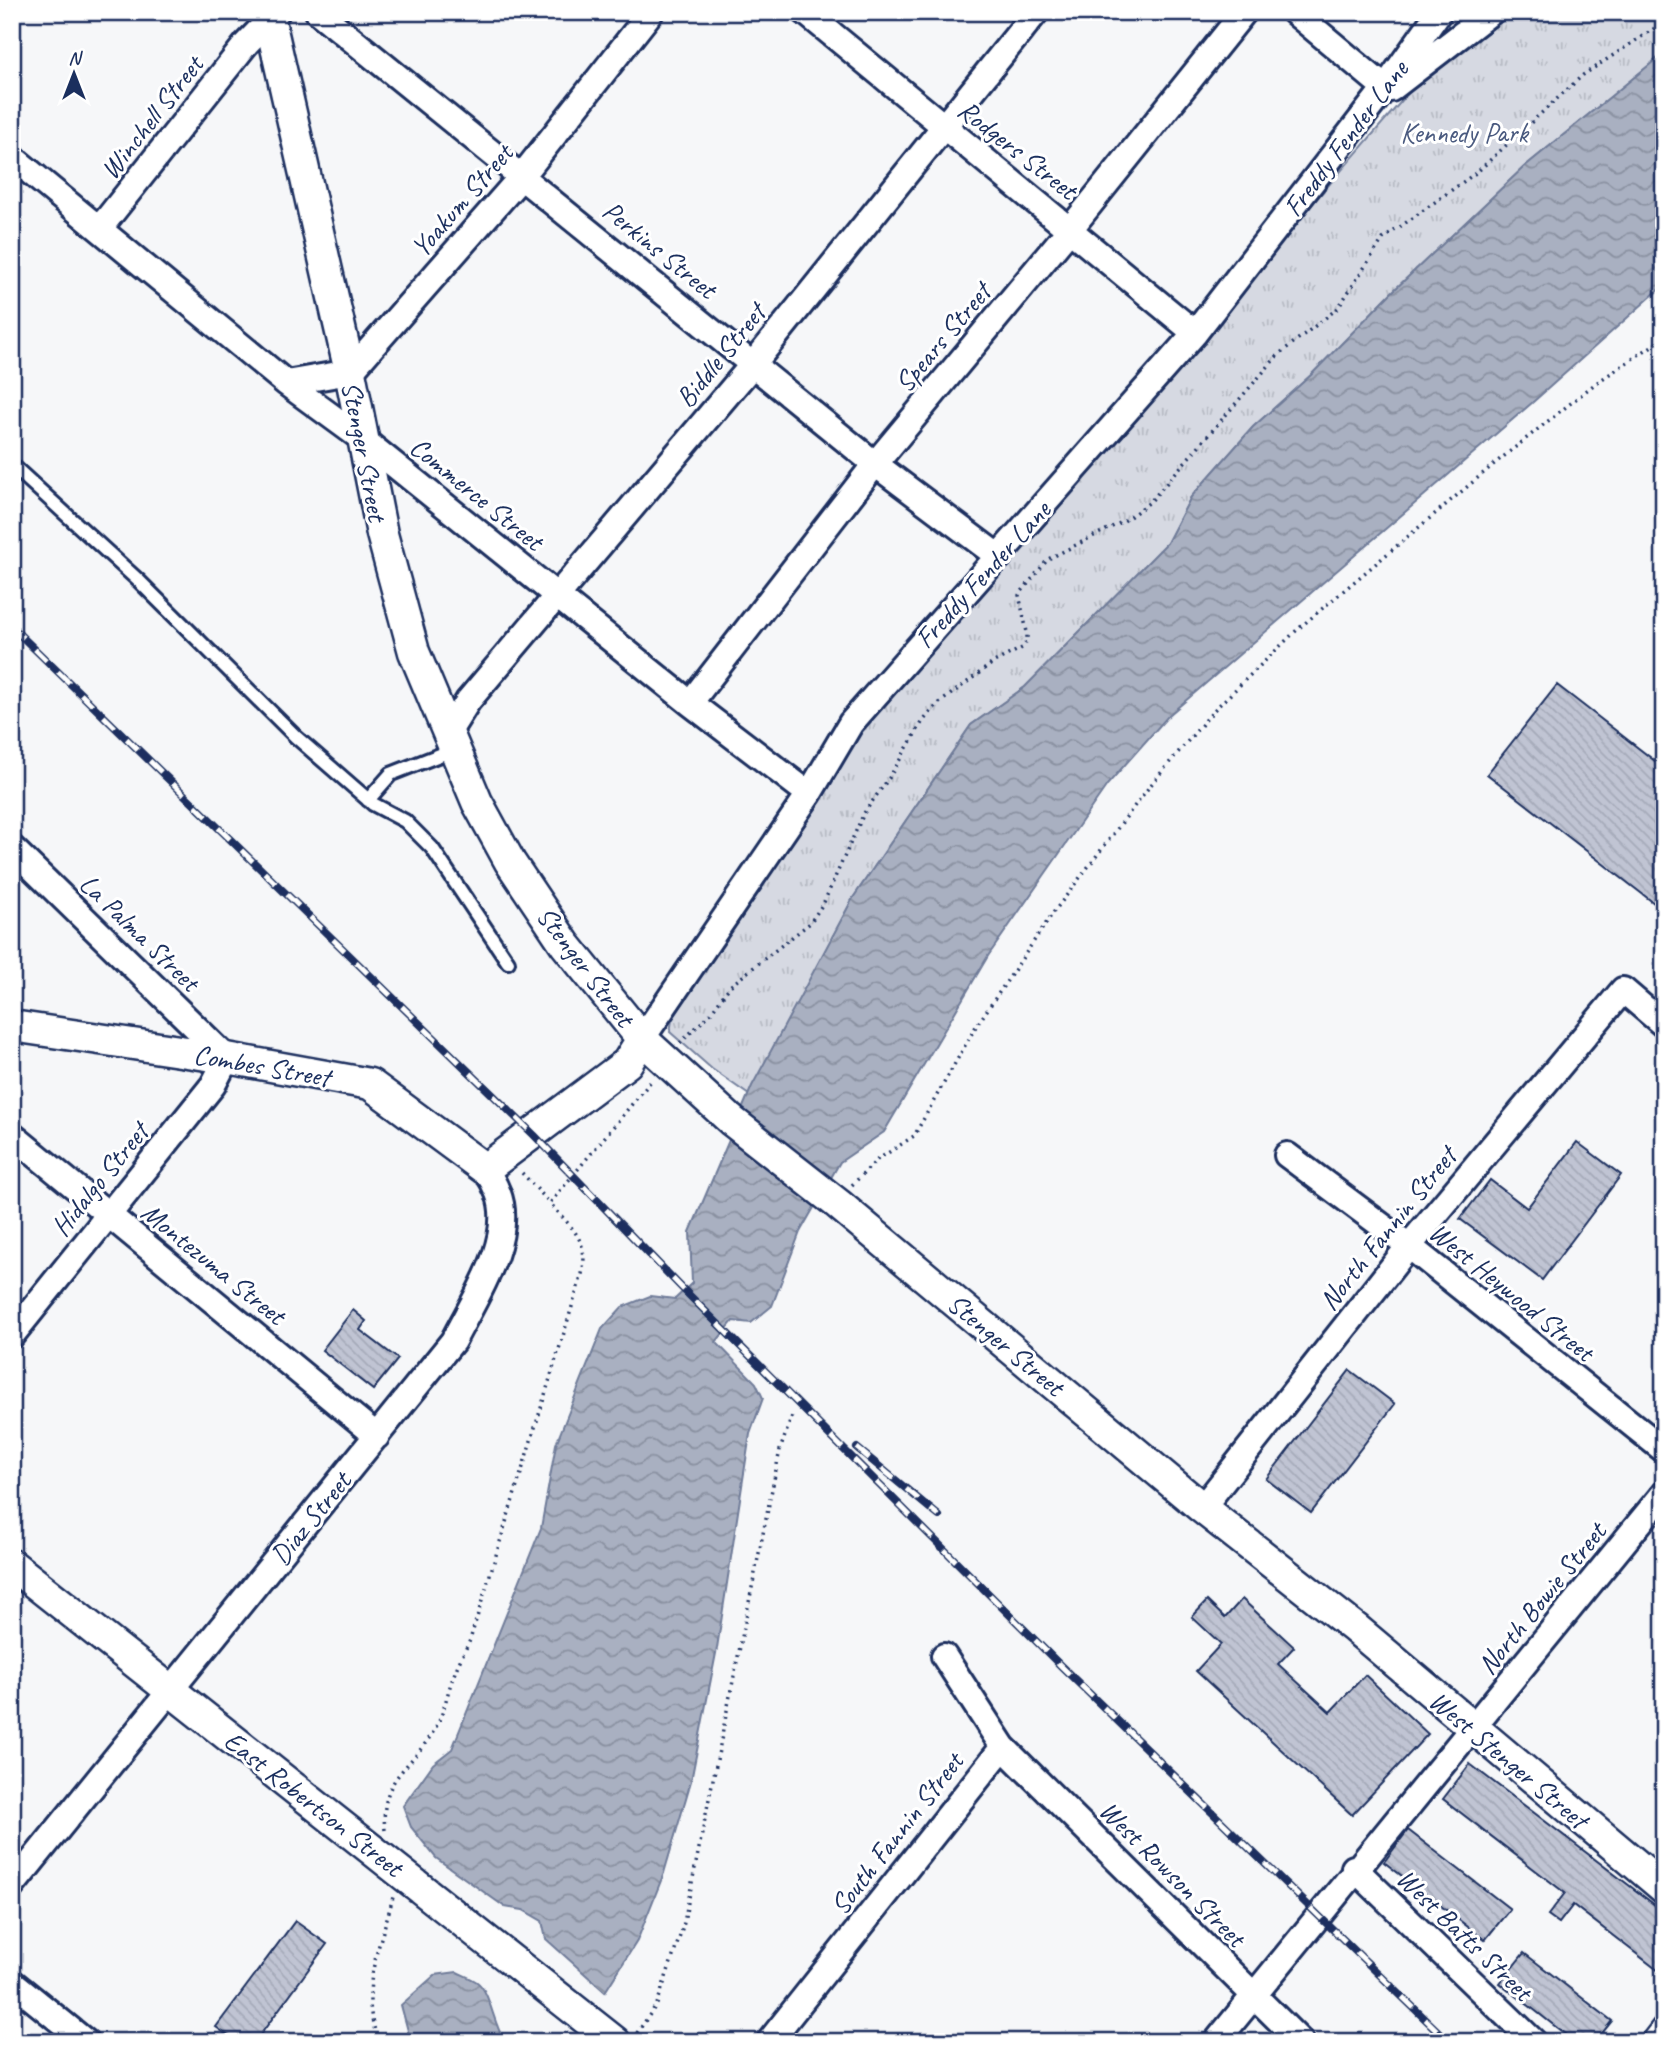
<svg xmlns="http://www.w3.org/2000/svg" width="1676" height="2054" font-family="Caveat,sans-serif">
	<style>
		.grass { fill: url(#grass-tufts); stroke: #7884a0; stroke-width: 2 }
		.water { fill: url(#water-waves); stroke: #707c99; stroke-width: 2 }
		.building { fill: url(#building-back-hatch); stroke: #1b2f5e; stroke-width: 2 }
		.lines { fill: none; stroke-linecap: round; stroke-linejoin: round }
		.service-casing { stroke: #1b2f5e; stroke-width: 18 }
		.minor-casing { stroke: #1b2f5e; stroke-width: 30 }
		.tertiary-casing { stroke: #1b2f5e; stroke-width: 35 }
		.path { stroke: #1b2f5e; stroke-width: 3.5; stroke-dasharray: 2 5; stroke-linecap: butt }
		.service { stroke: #fff; stroke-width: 12 }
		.minor { stroke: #fff; stroke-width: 24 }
		.tertiary { stroke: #fff; stroke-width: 30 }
		.rail-casing { stroke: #1b2f5e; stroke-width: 8 }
		.rail { stroke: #fff; stroke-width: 5; stroke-dasharray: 16; stroke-linecap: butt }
		.labels { text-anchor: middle; stroke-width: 6; stroke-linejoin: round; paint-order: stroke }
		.street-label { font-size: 28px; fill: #1b2f5e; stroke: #fff }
		.park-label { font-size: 28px; fill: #4a5a7f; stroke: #fff }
	</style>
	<defs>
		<pattern id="grass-tufts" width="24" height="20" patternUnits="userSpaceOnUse" patternTransform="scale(1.75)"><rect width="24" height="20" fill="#d6d9e2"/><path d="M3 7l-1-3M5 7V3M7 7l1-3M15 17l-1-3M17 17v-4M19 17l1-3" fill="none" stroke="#b7bbc4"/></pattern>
		<pattern id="water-waves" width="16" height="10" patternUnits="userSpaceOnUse" patternTransform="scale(1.75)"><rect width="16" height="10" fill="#a9b0c1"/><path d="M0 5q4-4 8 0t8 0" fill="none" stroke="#8990a0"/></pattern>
		<pattern id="building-back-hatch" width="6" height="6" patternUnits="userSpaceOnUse" patternTransform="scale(1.75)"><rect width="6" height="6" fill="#c0c4d3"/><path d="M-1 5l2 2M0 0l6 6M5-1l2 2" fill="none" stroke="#a4a9b8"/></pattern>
	</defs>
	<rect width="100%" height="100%" fill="#f6f7f9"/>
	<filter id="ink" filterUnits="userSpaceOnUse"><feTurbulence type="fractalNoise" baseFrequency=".0143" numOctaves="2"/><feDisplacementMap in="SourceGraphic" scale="14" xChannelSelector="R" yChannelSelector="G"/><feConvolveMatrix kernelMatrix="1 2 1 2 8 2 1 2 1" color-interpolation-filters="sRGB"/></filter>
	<g filter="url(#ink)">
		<path class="grass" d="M 1515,12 L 1664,12 L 1664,53 L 1524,167 L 1390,294 L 1311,375 L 1253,427 L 1191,497 L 1167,543 L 1025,687 L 971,725 L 853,898 L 749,1095 L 712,1069 L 670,1032 L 672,1020 L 882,700 L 1418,82 Z"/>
		<path class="water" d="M 1664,53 L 1664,285 L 1533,402 L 1169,715 L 1107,785 L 988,956 L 884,1132 L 840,1162 L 800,1232 L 772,1306 L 751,1323 L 733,1321 L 716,1342 L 756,1383 L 763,1398 L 750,1434 L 717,1648 L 691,1781 L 664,1873 L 637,1941 L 605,1992 L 546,1939 L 542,1921 L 523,1910 L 505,1907 L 436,1858 L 411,1827 L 403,1806 L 433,1764 L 452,1749 L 541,1528 L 556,1444 L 602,1329 L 622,1307 L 650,1296 L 675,1299 L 692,1283 L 690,1232 L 752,1086 L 853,898 L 971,725 L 1025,687 L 1167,543 L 1191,497 L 1253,427 L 1311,375 L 1390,294 L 1524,167 Z
			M 457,1972 C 463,1975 471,1978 477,1982 C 490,1991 493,2024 505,2042 L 411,2042 L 401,2005 L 435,1975 Z"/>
		<path class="building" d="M 1557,685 L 1664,768 L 1663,910 L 1487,774 Z
			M 1577,1142 L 1621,1175 L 1542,1280 L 1460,1219 L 1490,1180 L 1527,1208 Z
			M 353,1310 L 366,1321 L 360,1330 L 398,1359 L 373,1390 L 322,1350 Z
			M 1350,1370 L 1395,1404 L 1311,1513 L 1266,1479 Z
			M 1242,1599 L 1294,1647 L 1278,1664 L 1330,1712 L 1365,1675 L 1428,1734 L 1352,1815 L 1196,1671 L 1221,1644 L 1192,1617 L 1207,1601 L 1225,1618 Z
			M 1470,1764 L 1664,1912 L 1664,1975 L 1573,1905 L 1559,1923 L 1548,1915 L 1565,1893 L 1443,1799 Z
			M 1408,1830 L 1510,1909 L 1485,1940 L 1384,1862 Z
			M 295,1921 L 327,1944 L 255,2042 L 237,2042 L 216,2027 Z
			M 1524,1953 L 1612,2021 L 1595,2042 L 1575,2042 L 1500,1983 Z"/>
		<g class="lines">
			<g class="service-casing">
				<path id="service" d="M 12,465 L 139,581 L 296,737 L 373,804 L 405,821 L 432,848 L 508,962
					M 368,800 L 391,774 L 455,749"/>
			</g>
			<g class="minor-casing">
				<path id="minor" d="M 318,12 L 875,464 L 999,557
					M 805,12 L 1195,333
					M 1294,12 L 1385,88 L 1391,89 L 1491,12
					M 12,157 L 286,383 L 361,438 L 690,703 L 809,794
					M 100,228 L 246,44 L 277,12
					M 286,383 L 350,372 L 522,176 L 651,12
					M 690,703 L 875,464 L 1071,228 L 1244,12
					M 448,733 L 468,701 L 754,363 L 1036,12
					M 12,848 L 227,1058 L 213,1085 L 12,1335
					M 642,1039 L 809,794 L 851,723 L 1195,333 L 1385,88 L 1439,12
					M 12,1135 L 377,1436
					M 1287,1155 L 1409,1246 L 1664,1450
					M 1202,1508 L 1409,1246 L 1623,990 L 1664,1025
					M 1003,1747 L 1301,2042
					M 1354,1868 L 1534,2042
					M 12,1886 L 453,1341 C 473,1301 516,1239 498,1193 C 495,1185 490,1176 485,1169
					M 12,1982 L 86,2042
					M 769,2042 L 1003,1747 L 944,1656
					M 1216,2042 C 1364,1858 1516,1677 1664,1493
					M 1654,2042 L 1664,2029"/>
			</g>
			<g class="tertiary-casing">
				<path id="tertiary" d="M 268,12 L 350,372 L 382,534 L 414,652 L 477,802 L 510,862 L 565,944 L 642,1039 L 732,1121 L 838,1204 L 1202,1508 L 1355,1628 L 1664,1888
					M 12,1026 L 227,1058 L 370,1084 L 485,1169 L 627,1063 L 642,1039
					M 12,1565 L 615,2042"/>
			</g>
			<path class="path" d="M 680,1043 L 710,1014 L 730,986 L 810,923 L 824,902 L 864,813 L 889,778 L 923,721 L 938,704 L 994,662 L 1022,648 L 1027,641 L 1027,632 L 1019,595 L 1048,559 L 1124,521 L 1150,502 L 1279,354 L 1338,308 L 1383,239 L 1477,172 L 1583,75 L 1664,22
				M 522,1173 L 550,1203 L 652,1080
				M 852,1185 L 877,1160 L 914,1136 L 975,1028 L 1053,913 L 1149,787 L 1214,710 L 1298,629 L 1493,465 L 1596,383 L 1664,338
				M 385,1830 C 379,1775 413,1769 436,1727 C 445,1711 447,1692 454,1675 C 458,1663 465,1651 470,1640 L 582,1274 C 590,1240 571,1228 550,1203
				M 637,2033 L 657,2004 L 683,1927 L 780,1450 L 793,1413
				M 380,2042 C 356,1995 381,1944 393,1897"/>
			<use href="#service" class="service"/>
			<use href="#minor" class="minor"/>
			<use href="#tertiary" class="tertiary"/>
			<g class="rail-casing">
				<path id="rail" d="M 12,627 L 534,1135 L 681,1287 L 1061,1666 L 1449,2042
					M 857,1448 L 939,1516"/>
			</g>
			<use href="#rail" class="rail"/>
		</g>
	</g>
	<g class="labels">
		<g class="street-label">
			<text transform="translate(151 117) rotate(-52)" y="10">Winchell Street</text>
			<text transform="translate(1345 138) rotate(-53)" y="10">Freddy Fender Lane</text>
			<text transform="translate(1018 149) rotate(38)" y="10">Rodgers Street</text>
			<text transform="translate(461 200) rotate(-49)" y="10">Yoakum Street</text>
			<text transform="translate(660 249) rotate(39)" y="10">Perkins Street</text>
			<text transform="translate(942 337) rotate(-50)" y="10">Spears Street</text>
			<text transform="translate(720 355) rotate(-51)" y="10">Biddle Street</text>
			<text transform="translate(365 451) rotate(79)" y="10">Stenger Street</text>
			<text transform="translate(477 493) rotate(39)" y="10">Commerce Street</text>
			<text transform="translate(982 574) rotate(-48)" y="10">Freddy Fender Lane</text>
			<text transform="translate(140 932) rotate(44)" y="10">La Palma Street</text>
			<text transform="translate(586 966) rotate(53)" y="10">Stenger Street</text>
			<text transform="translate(262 1065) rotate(10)" y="10">Combes Street</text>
			<text transform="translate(99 1179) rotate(-51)" y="10">Hidalgo Street</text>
			<text transform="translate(1387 1228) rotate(-51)" y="10">North Fannin Street</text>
			<text transform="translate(214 1263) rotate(39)" y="10">Montezuma Street</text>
			<text transform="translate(1512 1291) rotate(39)" y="10">West Heywood Street</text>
			<text transform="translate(1006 1344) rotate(40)" y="10">Stenger Street</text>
			<text transform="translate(310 1518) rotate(-51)" y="10">Diaz Street</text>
			<text transform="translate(1541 1598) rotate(-51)" y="10">North Bowie Street</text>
			<text transform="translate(1509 1759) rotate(40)" y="10">West Stenger Street</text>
			<text transform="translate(314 1803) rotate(38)" y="10">East Robertson Street</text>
			<text transform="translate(896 1833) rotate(-52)" y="10">South Fannin Street</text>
			<text transform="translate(1173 1873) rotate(45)" y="10">West Rowson Street</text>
			<text transform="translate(1465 1934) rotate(44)" y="10">West Batts Street</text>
		</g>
		<g class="park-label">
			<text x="1464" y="142">Kennedy Park</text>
		</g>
	</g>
	<rect width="1676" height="2054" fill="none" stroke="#fff" stroke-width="42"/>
	<rect x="21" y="21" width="1634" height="2012" fill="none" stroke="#1b2f5e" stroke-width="2.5" filter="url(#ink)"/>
	<g transform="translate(74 74)" stroke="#ffffff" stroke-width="5" paint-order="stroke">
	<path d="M0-5L12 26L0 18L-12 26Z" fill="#1b2f5e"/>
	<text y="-10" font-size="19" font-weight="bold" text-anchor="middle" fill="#1b2f5e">N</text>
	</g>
</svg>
